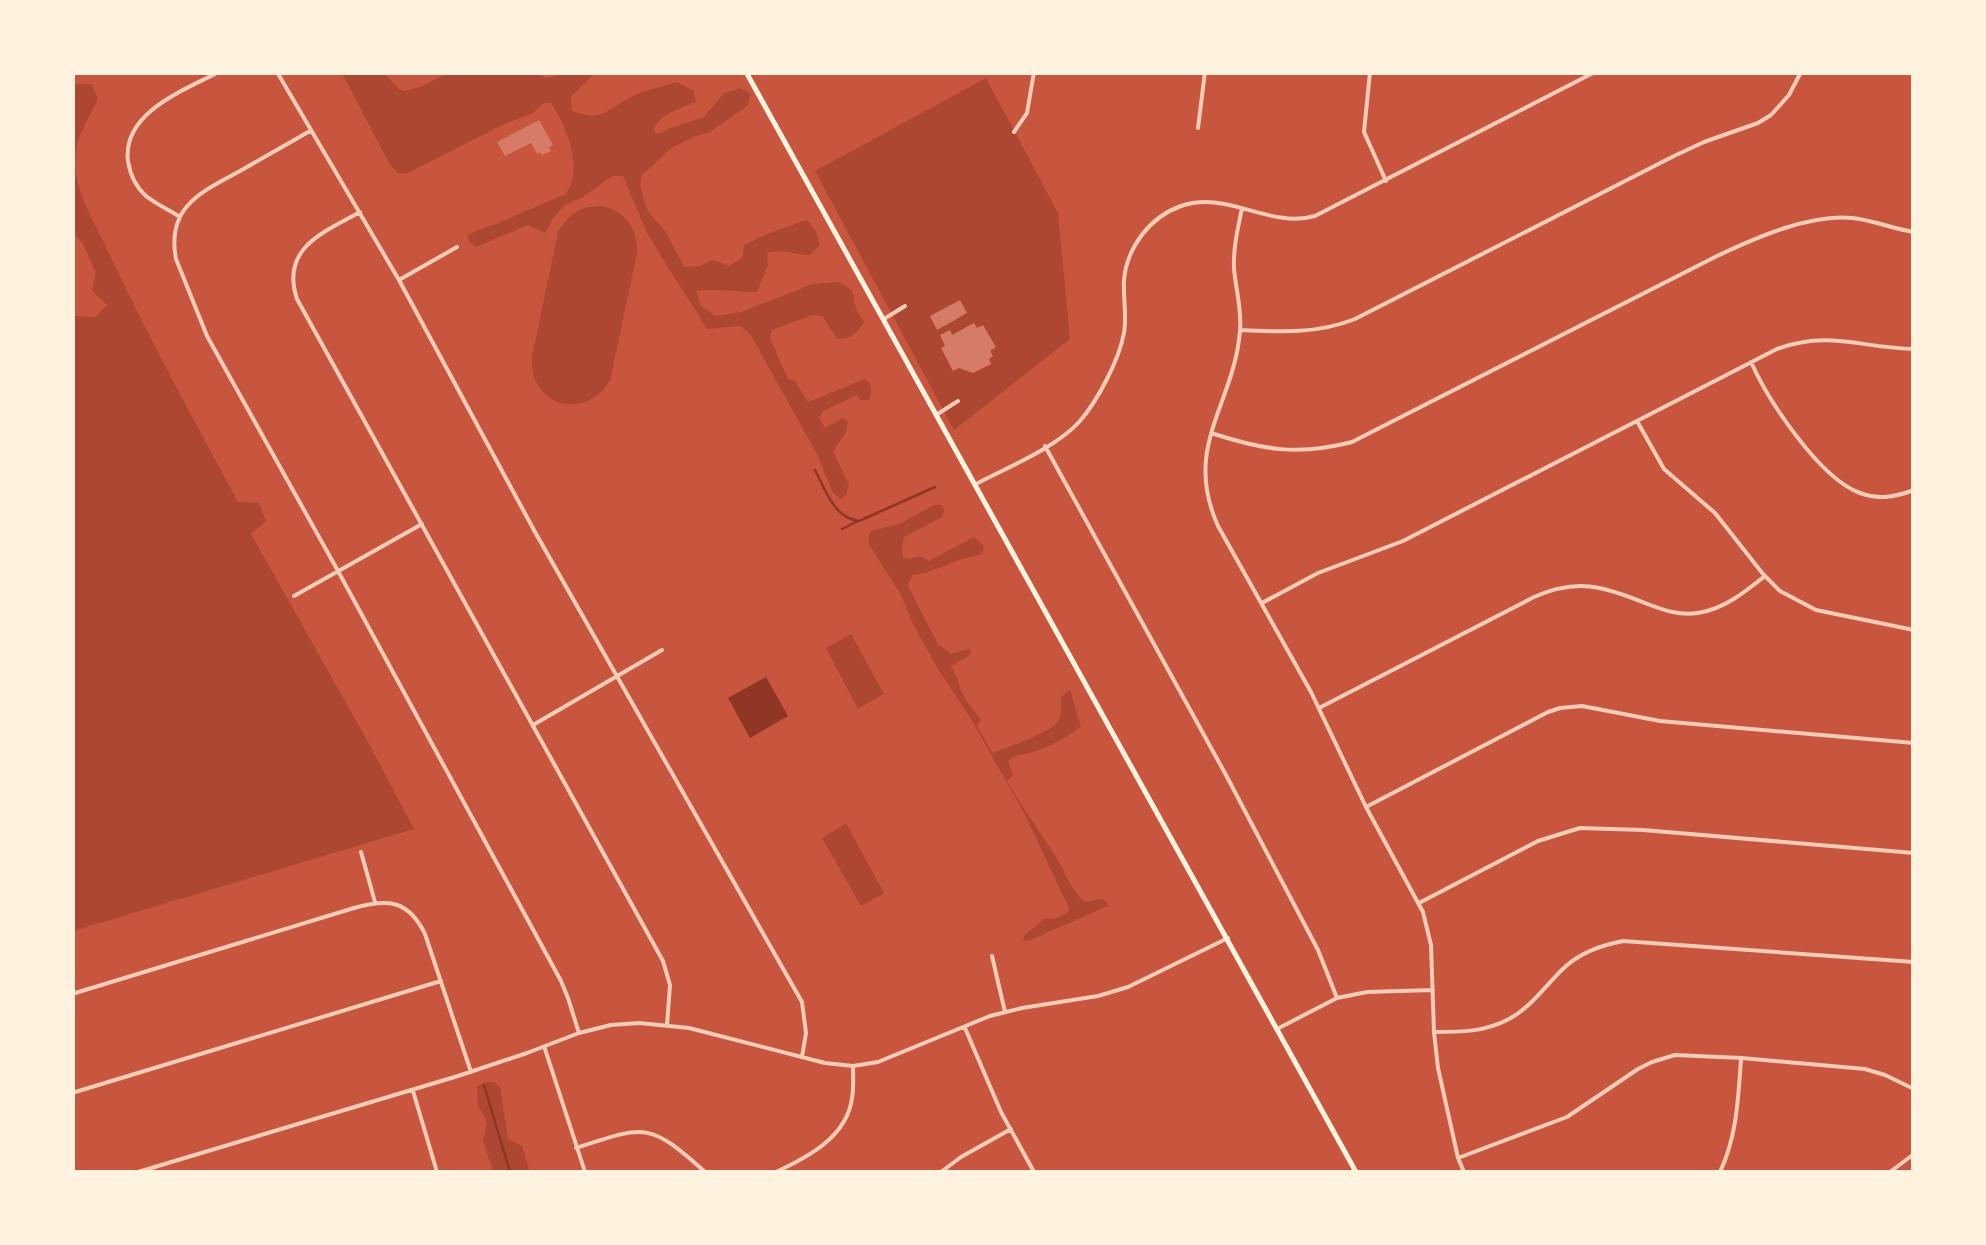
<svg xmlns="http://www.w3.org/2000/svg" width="1986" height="1245" font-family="'IBM Plex Sans',sans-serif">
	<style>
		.green { fill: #ae4732 }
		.water { fill: #8f3625 }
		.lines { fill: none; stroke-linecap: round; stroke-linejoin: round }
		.stream { stroke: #8f3625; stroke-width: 2.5 }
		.building { fill: #d67c66 }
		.minor { stroke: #f1ccb7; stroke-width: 4 }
		.secondary { stroke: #fff3e0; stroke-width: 5 }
	</style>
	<rect width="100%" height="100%" fill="#c8553d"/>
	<path class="green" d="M 342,73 L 384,73 L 399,89 L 405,91 L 422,86 L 448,73 L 536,73 L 546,78 L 572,73 L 594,73 L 571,97 L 572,111 C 603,122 606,110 631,97 C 646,90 662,86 677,82 L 694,91 L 696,102 C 680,108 664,113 654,127 L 655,132 L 658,134 L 668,129 L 704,117 L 724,93 L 740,88 L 751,94 L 747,106 L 710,132 L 691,138 L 670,149 L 642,175 L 640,185 L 648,212 L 666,232 L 684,267 L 700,266 L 713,260 L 729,266 L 743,257 L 744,245 L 769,233 L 807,220 C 815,229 819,235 819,246 L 810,255 C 795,255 781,248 767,253 L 768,265 L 757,292 C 740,292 710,288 696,291 L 701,306 L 716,316 L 741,312 L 813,284 L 839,282 L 852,290 L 856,309 L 864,322 C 857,334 851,339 837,339 L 822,316 L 812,315 L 772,330 L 770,338 L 788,379 L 795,381 L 808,402 L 865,379 C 873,386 872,391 869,400 L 861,400 L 857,395 L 823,411 L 819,418 L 825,428 L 843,418 L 848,422 L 846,432 L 833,451 L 849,485 L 846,495 L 840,499 L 832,491 L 817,454 L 750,334 L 740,326 L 707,329 L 648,235 L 623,176 L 612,176 L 583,197 L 565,205 L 553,218 L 545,233 L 528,225 L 476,247 L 471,243 L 467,236 C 479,228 493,226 505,220 C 525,211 546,203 566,194 C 569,188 572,183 573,178 C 577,153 564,123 551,103 L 544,103 L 533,113 L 500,126 L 406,174 L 398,173 L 390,165 Z
		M 986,78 L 1058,213 L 1070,339 L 954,430 L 815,171 Z
		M 78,84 L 92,84 L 98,99 C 88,121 75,137 75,163 C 76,193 94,222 107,249 C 147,335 193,418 238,502 L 259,503 L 266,521 L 251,534 L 368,742 L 414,829 L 73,931 L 73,316 L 95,317 L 107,305 L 92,291 L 96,273 L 83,244 L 73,232 L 72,87 Z
		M 602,206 C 626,212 638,228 637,253 L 610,381 C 584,422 529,406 532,357 L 558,232 C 568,214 581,206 602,206 Z
		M 934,505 L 941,505 L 944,510 L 942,517 L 904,537 L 902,547 L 903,557 L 910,559 C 918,555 921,556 929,561 L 974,537 L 983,545 L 984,550 L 980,555 C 955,558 936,573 912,575 L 908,586 L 938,644 L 951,654 L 969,649 L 971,652 L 969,656 L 951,666 C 958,676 959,688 965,699 C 970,707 977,712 981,720 L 977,726 L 992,753 C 1006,748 1050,733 1058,721 C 1063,714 1060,705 1061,697 L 1070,690 L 1081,727 C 1067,737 1049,747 1033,752 C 1022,755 1016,754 1008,761 L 1013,775 L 1007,781 C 1022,807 1039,830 1055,855 C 1065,870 1070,891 1085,902 L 1102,899 L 1106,902 L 1108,906 L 1028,941 L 1023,940 L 1024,936 L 1044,919 L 1058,918 L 1068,912 L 1069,908 L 1024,813 L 971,719 L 938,669 L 914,626 L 901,595 L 870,546 L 868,538 L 871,531 L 899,524 Z
		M 851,634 L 884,694 L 858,709 L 826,648 Z
		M 846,823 L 884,893 L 861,906 L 822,838 Z
		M 486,1082 L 493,1082 L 500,1087 L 508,1139 L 522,1146 L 530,1172 L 493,1172 L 483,1140 L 487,1122 L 478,1105 L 477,1087 Z"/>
	<path class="water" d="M 766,677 L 788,716 L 750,738 L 728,698 Z"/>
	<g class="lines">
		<path class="stream" d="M 815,470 C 826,491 834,518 859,521 L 935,487
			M 842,529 L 858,521
			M 484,1085 L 510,1172"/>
	</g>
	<path class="building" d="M 539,120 L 553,145 L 549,147 L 551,151 L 542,155 L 540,152 L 537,154 L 531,143 L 505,156 L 497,142 Z
		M 960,300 L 967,313 L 937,330 L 930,316 Z
		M 974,323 L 977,328 L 983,325 L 996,347 L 990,351 L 993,356 L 989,359 L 991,364 L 973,373 L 959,368 L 953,371 L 941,348 L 945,346 L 940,335 L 950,330 L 952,335 Z"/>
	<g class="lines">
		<path class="minor" d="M 277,72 L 399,280 L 535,532 L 802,1002 L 806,1033 L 802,1057
			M 1370,72 L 1364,132 L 1386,181
			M 1887,72 L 1914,73
			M 1198,128 L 1205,72
			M 310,131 C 287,144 263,158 240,171 C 201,192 166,207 176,259 L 207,336 L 338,571 L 561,981 L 568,998 L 579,1033
			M 1014,132 L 1027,113 L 1034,72
			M 1242,208 C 1238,228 1233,248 1234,269 C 1236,290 1242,310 1240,331 C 1234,405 1182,446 1218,526 L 1311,692 L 1366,807 L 1423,912 L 1431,945 L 1434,1032 L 1438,1068 L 1458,1158 L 1464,1172
			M 360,212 C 324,232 280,248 297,299 L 663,961 L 670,985 L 667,1025
			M 180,217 C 169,210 156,204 146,196 C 136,187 130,174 128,161 C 122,113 184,90 219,72
			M 399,280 L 457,247
			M 884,319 L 905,306
			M 1240,330 C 1281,332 1317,334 1355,319 L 1674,156 L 1704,142 L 1758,123 L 1771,115 L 1789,95 L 1801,72
			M 1751,362 C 1768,400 1819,478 1860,493 C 1879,500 1895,497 1914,490
			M 936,415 L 958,401
			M 1637,421 L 1664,469 L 1715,513 L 1763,574 L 1780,591 L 1816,610 L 1914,630
			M 1211,433 C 1263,450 1298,456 1352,442 L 1717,256 C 1755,238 1809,214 1852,218 C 1873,220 1893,229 1914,232
			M 1045,446 L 1226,775 L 1318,950 L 1337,998
			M 976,484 C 1008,467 1056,448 1080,421 C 1098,400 1119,360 1124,333 C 1127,315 1123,298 1124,280 C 1127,247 1150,217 1181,206 C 1228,190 1269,229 1315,216 L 1595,72
			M 294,596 L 422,524
			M 1262,603 L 1318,573 L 1403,541 L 1777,349 C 1829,330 1862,348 1914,349
			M 1319,708 L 1534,597 C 1577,578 1603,586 1645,603 C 1663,610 1679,616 1698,613 C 1724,609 1745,592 1765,576
			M 533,725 L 662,650
			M 1366,807 L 1548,712 L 1560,708 L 1582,706 L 1660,721 L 1914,743
			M 361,852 L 375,902
			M 1419,903 L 1538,841 L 1580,828 L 1643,830 L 1914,853
			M 992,956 L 1005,1012
			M 72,994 L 354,908 C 387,899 408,899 425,934 L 471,1072
			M 965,1028 L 1001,1112 L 1034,1172
			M 1277,1029 L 1337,998 L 1367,992 L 1433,990
			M 1434,1032 C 1461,1032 1485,1032 1509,1019 C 1533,1006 1547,983 1566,966 C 1582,952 1602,945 1623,941 L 1914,962
			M 545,1049 L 585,1172
			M 413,1091 L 437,1172
			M 72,1093 L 441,981
			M 576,1148 C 646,1125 649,1122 705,1172
			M 1458,1158 L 1567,1117 L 1638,1069 L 1652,1062 L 1675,1055 L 1742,1058 L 1865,1069 L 1885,1075 L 1914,1089
			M 138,1172 L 458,1076 L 527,1053 L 579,1033 L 611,1025 L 639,1023 L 689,1028 L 825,1063 L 853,1066 L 878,1062 L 990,1016 L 1022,1008 L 1098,996 L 1128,987 L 1228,938
			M 776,1172 C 808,1157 847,1137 852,1098 C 854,1087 853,1076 853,1066
			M 941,1172 L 961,1157 L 1011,1129
			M 1720,1172 C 1737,1136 1738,1099 1741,1060
			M 1890,1172 L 1914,1154"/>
		<path class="secondary" d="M 746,72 L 1356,1172
			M 72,73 L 73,72"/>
	</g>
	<rect width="1986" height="1245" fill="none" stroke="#fff3e0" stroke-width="150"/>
</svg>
